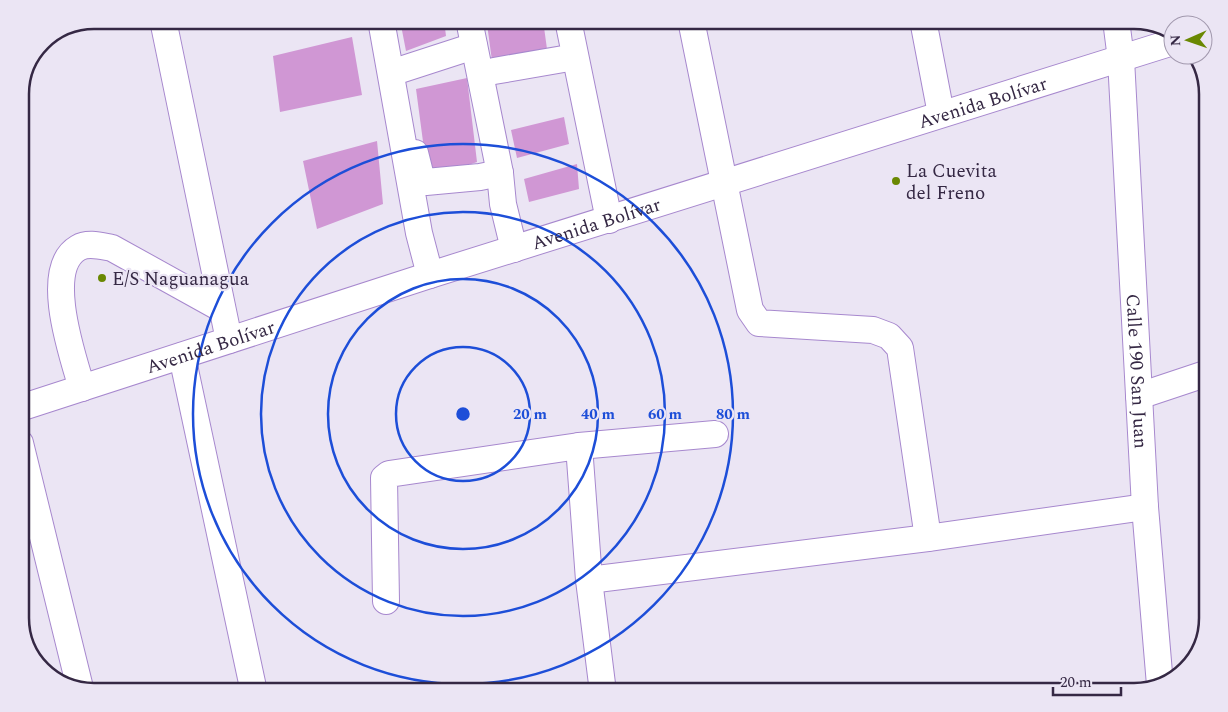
<svg xmlns="http://www.w3.org/2000/svg" width="1228" height="712" font-family="Spectral,serif">
	<style>
		.building { fill: #d097d4 }
		.lines { fill: none; stroke-linecap: round; stroke-linejoin: round }
		.minor-casing { stroke: #a788ce; stroke-width: 28 }
		.minor { stroke: #fff; stroke-width: 26 }
		.ring { fill: none; stroke: #1d4ed8; stroke-width: 2.5 }
		.poi-dot { fill: #6a8802; stroke: #ebe5f4; stroke-width: 2 }
		.labels { text-anchor: middle; stroke-width: 4.5; stroke-linejoin: round; paint-order: stroke }
		.street-label { font-size: 19px; fill: #352844; stroke: #ebe5f4 }
		.poi-label { font-size: 19px; fill: #352844; stroke: #ebe5f4; text-anchor: start }
		.rim { fill: none; stroke: #352844; stroke-width: 2.5 }
		.centre { fill: #1d4ed8; stroke: #ebe5f4; stroke-width: 2.5 }
		.ring-label { font-size: 15px; text-anchor: middle; font-weight: bold; fill: #1d4ed8; stroke: #ebe5f4; stroke-width: 4.5; stroke-linejoin: round; paint-order: stroke }
	</style>
	<rect width="100%" height="100%" fill="#ebe5f4"/>
	<path class="building" d="M 400,20 L 444,20 L 446,36 L 406,51 Z
		M 502,20 L 543,20 L 547,49 L 492,61 L 487,24 L 502,23 Z
		M 352,37 L 362,95 L 280,112 L 273,56 Z
		M 467,78 L 477,162 L 428,179 L 416,89 Z
		M 564,117 L 569,144 L 517,158 L 511,130 Z
		M 377,141 L 383,204 L 317,229 L 303,161 Z
		M 577,164 L 579,189 L 529,202 L 524,179 Z"/>
	<g class="lines">
		<g class="minor-casing">
			<g id="minor">
				<path d="M 163,20 L 229,340"/>
				<path d="M 381,20 L 419,233 L 430,275"/>
				<path d="M 469,20 L 500,173 L 503,204 L 514,249"/>
				<path d="M 568,20 L 609,220"/>
				<path d="M 691,20 L 750,310 L 759,323 L 873,330 L 889,336 L 900,348 L 928,538"/>
				<path d="M 923,20 L 941,114"/>
				<path id="s1" d="M 1116,20 L 1121,59 L 1145,507 L 1160,685"/>
				<path d="M 400,70 L 474,46"/>
				<path d="M 494,71 L 575,57"/>
				<path d="M 415,153 L 421,177 L 426,182 L 480,177 L 500,173"/>
				<path d="M 182,356 L 254,692"/>
				<path d="M 82,388 C 73,357 42,269 78,248 C 88,242 101,246 112,248 L 222,309"/>
				<path d="M 1139,396 L 1208,373"/>
				<path id="s2" d="M 20,408 L 430,275 L 1173,42"/>
				<path d="M 20,443 L 80,688"/>
				<path d="M 579,446 L 589,580 L 603,692"/>
				<path d="M 589,580 L 928,538 L 1145,507"/>
				<path d="M 386,601 L 384,478 L 389,474 L 579,446 L 715,434"/>
			</g>
		</g>
		<use href="#minor" class="minor"/>
	</g>
	<g class="ring">
		<circle cx="463" cy="414" r="67"/>
		<circle cx="463" cy="414" r="135"/>
		<circle cx="463" cy="414" r="202"/>
		<circle cx="463" cy="414" r="270"/>
	</g>
	<g class="poi-dot">
		<circle cx="896" cy="181" r="5"/>
		<circle cx="102" cy="278" r="5"/>
	</g>
	<g class="labels">
		<g class="street-label">
			<text dy="7" stroke="none"><textPath href="#s2" startOffset="1010">Avenida Bolívar</textPath></text>
			<text dy="7" stroke="none"><textPath href="#s2" startOffset="605">Avenida Bolívar</textPath></text>
			<text dy="7" stroke="none"><textPath href="#s2" startOffset="200">Avenida Bolívar</textPath></text>
			<text dy="7" stroke="none"><textPath href="#s1" startOffset="352">Calle 190 San Juan</textPath></text>
		</g>
		<g class="poi-label">
			<text x="906" y="177">La Cuevita<tspan x="906" dy="22">del Freno</tspan></text>
			<text x="112" y="285">E/S Naguanagua</text>
		</g>
	</g>
	<path d="M0 0H1228V712H0ZM94 29H1134A65 65 0 0 1 1199 94V618A65 65 0 0 1 1134 683H94A65 65 0 0 1 29 618V94A65 65 0 0 1 94 29Z" fill="#ebe5f4" fill-rule="evenodd"/>
	<path class="rim" d="M94 29H1134A65 65 0 0 1 1199 94V618A65 65 0 0 1 1134 683H94A65 65 0 0 1 29 618V94A65 65 0 0 1 94 29Z"/>
	<circle cx="463" cy="414" r="8" class="centre"/>
	<g class="ring-label">
		<text x="530" y="419">20 m</text>
		<text x="598" y="419">40 m</text>
		<text x="665" y="419">60 m</text>
		<text x="733" y="419">80 m</text>
	</g>
	<g transform="translate(1188 40) rotate(268)"><circle r="24" fill="#ebe5f4" stroke="#a299ae"/>
	<path d="M0-4L9 19L0 12L-9 19Z" fill="#6a8802"/>
	<text y="-8" font-size="14" font-weight="bold" text-anchor="middle" fill="#352844">N</text>
	</g>
	<path d="M1053 687v8h68v-8" fill="none" stroke="#352844" stroke-width="2.5"/>
	<text x="1060" y="687" font-size="15" fill="#352844" stroke="#ebe5f4" stroke-width="4" paint-order="stroke">20 m</text>
</svg>
